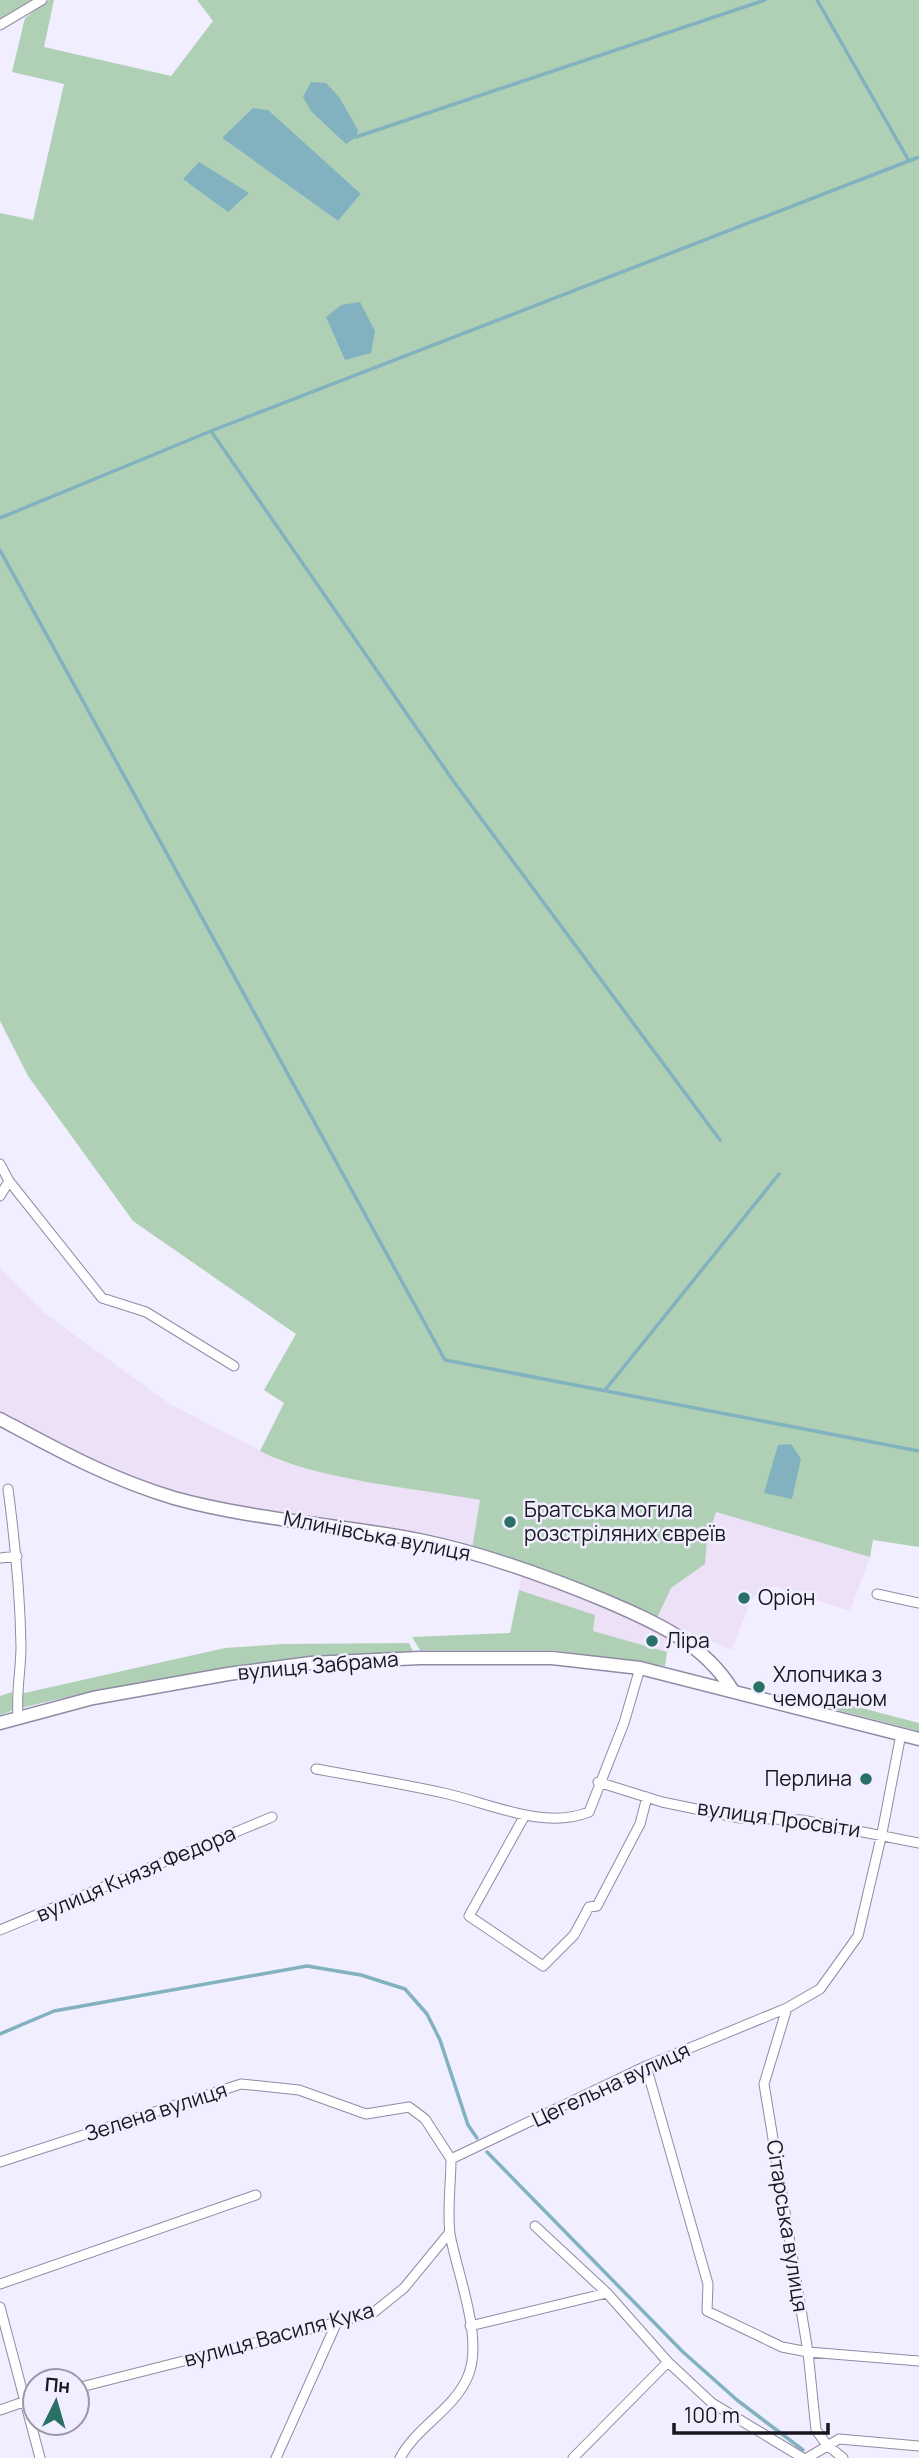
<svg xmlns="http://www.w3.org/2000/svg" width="919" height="2458" font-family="Manrope,sans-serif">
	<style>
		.commercial { fill: #ece1f6 }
		.green { fill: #afd0b5; fill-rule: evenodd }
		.water { fill: #82b2bf }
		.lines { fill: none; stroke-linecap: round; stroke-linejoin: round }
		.stream { stroke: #82b2bf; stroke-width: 3.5 }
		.street-casing { stroke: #908ba4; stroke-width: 11 }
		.secondary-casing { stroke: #908ba4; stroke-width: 15 }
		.street { stroke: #fff; stroke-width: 9 }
		.secondary { stroke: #fff; stroke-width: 12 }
		.poi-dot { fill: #2a7066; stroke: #f1eeff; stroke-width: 2.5 }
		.labels { text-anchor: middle; stroke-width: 5; stroke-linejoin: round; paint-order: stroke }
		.poi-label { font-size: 21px; fill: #18161f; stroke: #f1eeff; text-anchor: start }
		.street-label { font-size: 21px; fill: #18161f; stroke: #f1eeff }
	</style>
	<rect width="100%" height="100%" fill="#f1eeff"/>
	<path class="commercial" d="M 0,1268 L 43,1312 L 170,1404 L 282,1462 L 480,1500 L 472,1549 L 423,1536 L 216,1503 L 175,1493 L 109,1472 L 0,1414 Z
		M 716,1512 L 870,1557 L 850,1611 L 776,1587 L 761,1589 L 751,1600 L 732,1650 L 657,1618 L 671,1588 L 705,1564 L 707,1541 Z
		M 522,1575 L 653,1626 L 670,1637 L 667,1652 L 593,1631 L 594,1615 L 519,1590 Z"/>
	<path class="green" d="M 0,0 L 36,0 L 0,21 Z
		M 49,0 L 54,0 L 44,47 L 171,76 L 213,21 L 197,0 L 919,0 L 919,1547 L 873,1540 L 870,1557 L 716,1512 L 707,1540 L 705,1564 L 671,1588 L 657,1618 L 579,1585 L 472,1549 L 480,1500 C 415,1488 316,1480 260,1451 L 284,1403 L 264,1390 L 296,1334 L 133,1221 L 28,1076 L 0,1021 L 0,213 L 33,220 L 64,84 L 12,72 L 25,18 ZM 222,138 L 361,194 L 338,221 Z
		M 519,1590 L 595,1615 L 593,1631 L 667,1652 L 665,1666 L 552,1650 L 420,1650 L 412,1637 L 510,1633 Z
		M 409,1643 L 413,1651 C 280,1658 151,1676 21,1708 L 20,1694 L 225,1648 L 284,1644 Z
		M 12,1692 L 14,1710 L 0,1715 L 0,1696 Z
		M 831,1700 L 919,1723 L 919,1731 L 829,1708 Z"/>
	<path class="water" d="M 311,82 L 326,83 L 339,97 L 358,130 L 356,137 L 346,144 L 311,111 L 303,97 Z
		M 253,108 L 268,110 L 361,194 L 338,221 L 222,138 Z
		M 199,162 L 249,193 L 228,212 L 183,179 Z
		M 360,302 L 375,331 L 371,353 L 345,360 L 326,317 L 341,305 Z
		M 791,1444 L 801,1459 L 792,1499 L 764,1493 L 778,1445 Z"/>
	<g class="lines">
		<path class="stream" d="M 817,0 L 909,161
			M 356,137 L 765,0
			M 211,431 L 454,782 L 720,1140
			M 0,518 L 211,431 L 919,157
			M 0,550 L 445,1360 L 919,1451
			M 606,1389 L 779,1174
			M 0,2034 L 54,2011 L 307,1966 L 361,1975 L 405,1989 L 427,2014 L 440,2040 L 468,2125 L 477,2138
			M 487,2152 L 683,2352 L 737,2400 L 803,2450"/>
		<g class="street-casing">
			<path id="street" d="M 0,25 L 42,0
				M 0,1164 L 9,1181 L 102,1298 L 146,1312 L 234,1366
				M 0,1196 L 9,1181
				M 8,1489 C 15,1541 20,1593 21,1646 C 21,1670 16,1692 18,1716
				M 0,1558 L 17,1556
				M 877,1594 L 919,1603
				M 316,1769 C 360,1777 404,1784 448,1794 C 491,1804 545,1830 589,1812 L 624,1723 L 640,1668
				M 598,1782 L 662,1802 L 740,1818 L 802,1820 L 919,1843
				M 525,1815 L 469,1916 L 543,1966 L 574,1935 L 589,1907 L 597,1906 L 640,1824 L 647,1797
				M 0,1930 L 272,1817
				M 787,2008 L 764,2084 L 808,2352 L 816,2430 L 827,2445 L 843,2458
				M 646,2066 L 708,2284 L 707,2311 L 782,2347 L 808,2352 L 919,2361
				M 451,2159 L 646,2066 L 787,2008 L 820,1989 L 858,1936 L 882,1833 L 901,1734
				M 0,2162 L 241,2084 L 299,2090 L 366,2114 L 409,2107 L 425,2119 L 451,2159
				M 535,2226 L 607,2293 L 668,2362 L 712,2403 L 803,2458
				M 0,2284 L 256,2195
				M 0,2307 L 40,2458
				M 470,2326 L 607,2293
				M 77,2388 L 373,2313 L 404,2288 L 450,2232
				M 0,2410 L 35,2398
				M 276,2458 L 337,2322
				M 400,2458 C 417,2426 454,2410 468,2376 C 484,2338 457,2274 450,2234 C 447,2210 451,2183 451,2159
				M 573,2458 L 668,2362
				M 807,2458 L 839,2439 L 919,2446"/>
		</g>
		<g class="secondary-casing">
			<path id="secondary" d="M 0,1419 C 58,1450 110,1479 174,1498 C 253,1520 338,1524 419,1540 C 483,1553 546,1576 606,1601 C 655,1622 704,1643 733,1691
				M 0,1723 L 93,1698 L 228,1674 L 311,1663 L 420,1658 L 552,1658 L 640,1668 L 919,1739"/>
		</g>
		<use href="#street" class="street"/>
		<use href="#secondary" class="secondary"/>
	</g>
	<g class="poi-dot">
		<circle cx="510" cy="1522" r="7"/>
		<circle cx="744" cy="1598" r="7"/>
		<circle cx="652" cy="1641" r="7"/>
		<circle cx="759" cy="1687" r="7"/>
		<circle cx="866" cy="1779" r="7"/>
	</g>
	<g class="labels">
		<g class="poi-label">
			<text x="524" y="1517">Братська могила<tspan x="524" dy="24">розстріляних євреїв</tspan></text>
			<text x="758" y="1605">Оріон</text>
			<text x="666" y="1648">Ліра</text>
			<text x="773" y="1682">Хлопчика з<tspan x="773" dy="24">чемоданом</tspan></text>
			<text x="852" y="1786" text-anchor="end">Перлина</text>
		</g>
		<g class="street-label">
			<text transform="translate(377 1536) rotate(11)" y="7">Млинівська вулиця</text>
			<text transform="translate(318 1666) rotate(-5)" y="7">вулиця Забрама</text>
			<text transform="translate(779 1819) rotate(8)" y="7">вулиця Просвіти</text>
			<text transform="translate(136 1874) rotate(-23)" y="7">вулиця Князя Федора</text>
			<text transform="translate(611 2085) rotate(-25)" y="7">Цегельна вулиця</text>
			<text transform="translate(156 2112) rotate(-18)" y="7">Зелена вулиця</text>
			<text transform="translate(787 2226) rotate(81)" y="7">Сітарська вулиця</text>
			<text transform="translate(279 2335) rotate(-15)" y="7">вулиця Василя Кука</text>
		</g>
	</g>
	<g transform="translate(56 2402) rotate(5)"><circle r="33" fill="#f1eeff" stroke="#9a98a5" stroke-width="2"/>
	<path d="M0-5L12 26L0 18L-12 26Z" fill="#2a7066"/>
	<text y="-10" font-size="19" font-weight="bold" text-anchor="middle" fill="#18161f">Пн</text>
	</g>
	<path d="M674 2423v10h154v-10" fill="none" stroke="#18161f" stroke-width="3.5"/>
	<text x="684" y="2423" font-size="21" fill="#18161f" stroke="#f1eeff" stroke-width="5" paint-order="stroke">100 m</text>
</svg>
